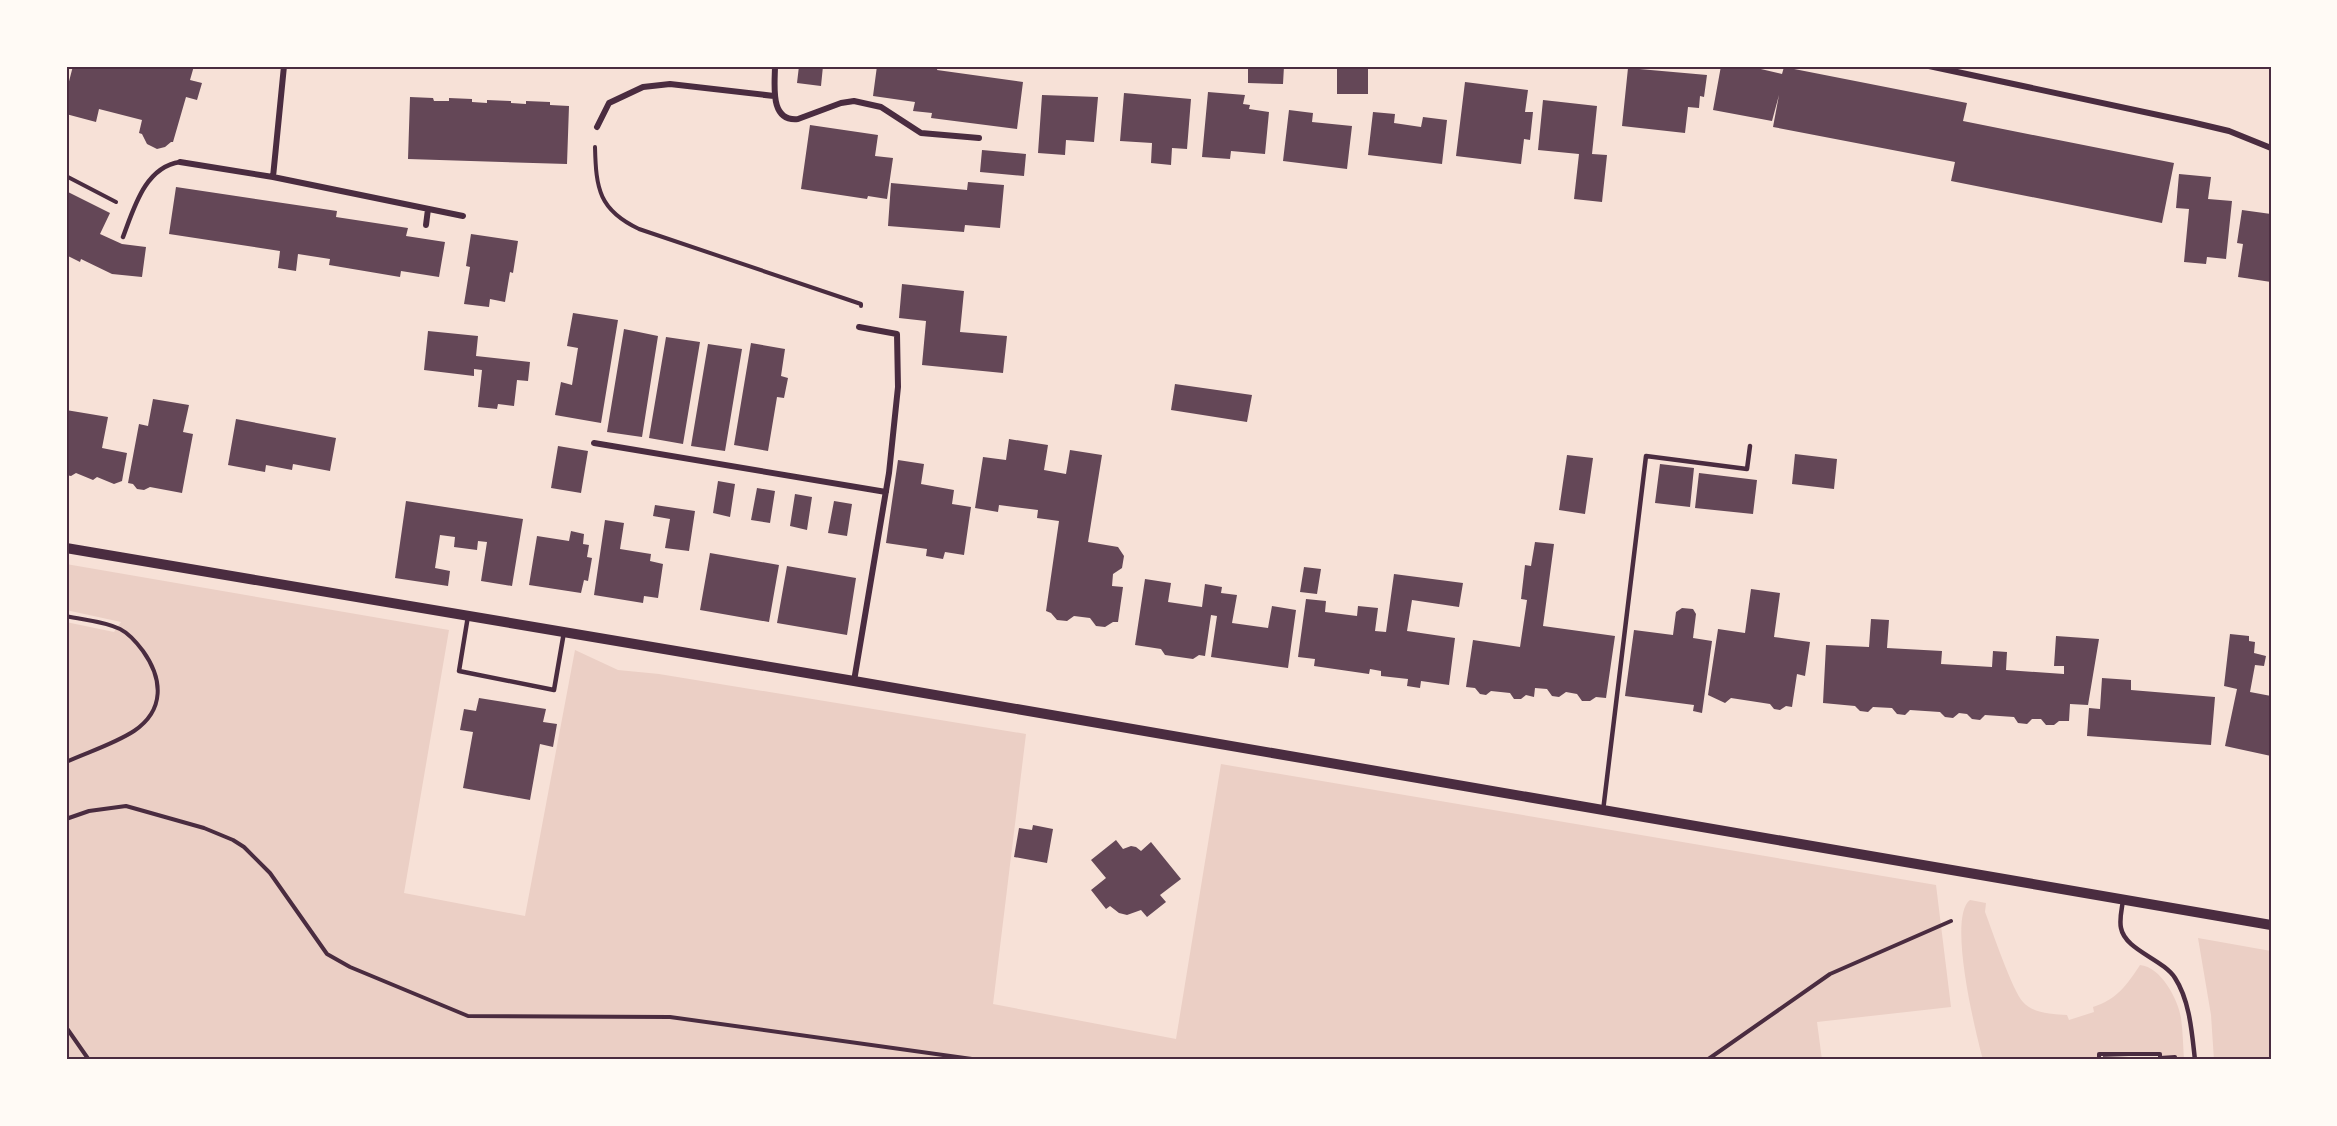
<svg xmlns="http://www.w3.org/2000/svg" width="2337" height="1126" font-family="'Times New Roman',serif">
	<style>
		.green { fill: #ebcfc5 }
		.building { fill: #644757 }
		.lines { fill: none; stroke-linecap: round; stroke-linejoin: round }
		.path { stroke: #4a2c40; stroke-width: 4 }
		.service { stroke: #4a2c40; stroke-width: 4.5 }
		.minor { stroke: #4a2c40; stroke-width: 6 }
		.tertiary { stroke: #4a2c40; stroke-width: 10 }
		.neatline { fill: none; stroke: #4a2c40; stroke-width: 2 }
	</style>
	<rect width="100%" height="100%" fill="#f7e1d7"/>
	<path class="green" d="M 66,564 L 449,630 L 404,893 L 525,916 L 575,650 L 618,670 L 659,674 L 1026,734 L 993,1004 L 1176,1039 L 1221,764 L 1936,885 L 1951,1007 L 1817,1022 L 1822,1060 L 66,1060 L 66,622 L 114,632 L 121,622 L 66,610 Z
		M 1970,900 L 1986,903 L 1985,912 C 1992,930 2012,990 2023,1002 C 2034,1014 2052,1014 2067,1015 L 2069,1020 L 2094,1012 L 2093,1007 C 2116,1000 2127,985 2140,965 C 2161,967 2178,999 2181,1018 C 2183,1032 2183,1046 2184,1060 L 2162,1060 L 2161,1052 L 2098,1052 L 2098,1060 L 1983,1060 C 1976,1034 1947,917 1970,900 Z
		M 2198,938 L 2271,951 L 2271,1060 L 2214,1060 L 2211,1015 Z"/>
	<path class="building" d="M 73,66 L 194,66 L 190,80 L 202,83 L 197,100 L 186,97 L 173,142 L 171,142 L 165,147 L 157,149 L 147,144 L 142,134 L 139,133 L 142,120 L 99,109 L 96,122 L 66,114 L 66,93 Z
		M 799,66 L 823,66 L 821,86 L 797,83 Z
		M 877,66 L 938,66 L 937,70 L 1023,82 L 1017,129 L 931,118 L 932,113 L 913,111 L 915,102 L 873,96 Z
		M 1248,66 L 1284,66 L 1283,84 L 1248,83 Z
		M 1337,66 L 1368,66 L 1368,94 L 1337,94 Z
		M 1721,66 L 1748,66 L 1782,74 L 1784,67 L 1967,103 L 1963,121 L 2174,163 L 2162,223 L 1951,181 L 1955,162 L 1773,127 L 1779,95 L 1772,121 L 1713,110 Z
		M 1628,68 L 1707,75 L 1704,97 L 1700,96 L 1699,108 L 1688,107 L 1685,133 L 1622,126 Z
		M 1465,82 L 1528,90 L 1525,112 L 1533,112 L 1530,140 L 1524,139 L 1521,164 L 1456,156 Z
		M 1208,92 L 1245,95 L 1243,104 L 1250,105 L 1249,109 L 1269,112 L 1265,154 L 1231,151 L 1230,159 L 1202,157 Z
		M 1124,93 L 1191,99 L 1187,149 L 1172,148 L 1171,165 L 1151,163 L 1152,143 L 1120,141 Z
		M 1042,95 L 1098,97 L 1094,142 L 1066,140 L 1065,155 L 1038,153 Z
		M 410,97 L 433,98 L 434,101 L 449,101 L 449,98 L 472,99 L 472,102 L 487,103 L 487,100 L 511,101 L 511,103 L 526,104 L 526,101 L 550,102 L 550,105 L 569,106 L 567,164 L 408,159 Z
		M 1543,100 L 1597,106 L 1592,154 L 1607,155 L 1602,202 L 1574,199 L 1579,154 L 1538,150 Z
		M 1289,110 L 1313,113 L 1312,122 L 1352,126 L 1347,169 L 1283,161 Z
		M 1373,112 L 1395,114 L 1394,123 L 1421,127 L 1423,117 L 1447,120 L 1442,164 L 1368,155 Z
		M 810,125 L 878,135 L 875,156 L 893,158 L 887,199 L 868,196 L 867,199 L 801,189 Z
		M 982,150 L 1026,154 L 1024,176 L 980,172 Z
		M 2179,174 L 2211,177 L 2208,199 L 2232,201 L 2226,259 L 2207,257 L 2206,264 L 2184,262 L 2189,209 L 2176,208 Z
		M 968,182 L 1004,185 L 1000,228 L 965,225 L 964,232 L 888,226 L 891,183 L 967,190 Z
		M 176,187 L 337,211 L 336,217 L 408,228 L 406,236 L 445,242 L 439,277 L 401,271 L 400,277 L 329,265 L 330,259 L 298,254 L 296,271 L 278,268 L 280,251 L 169,234 Z
		M 66,191 L 110,213 L 100,234 L 122,244 L 146,247 L 142,277 L 112,274 L 81,259 L 80,262 L 66,255 Z
		M 2242,210 L 2271,214 L 2271,282 L 2238,277 L 2243,244 L 2237,243 Z
		M 471,234 L 518,241 L 513,273 L 510,272 L 505,302 L 490,299 L 489,307 L 464,304 L 470,267 L 466,266 Z
		M 902,284 L 964,291 L 960,332 L 1007,336 L 1003,373 L 922,365 L 926,321 L 899,318 Z
		M 573,313 L 618,320 L 601,423 L 555,415 L 561,382 L 572,385 L 578,348 L 567,346 Z
		M 624,329 L 658,336 L 642,437 L 607,432 Z
		M 428,331 L 478,336 L 476,356 L 530,362 L 528,381 L 517,380 L 514,406 L 498,404 L 497,409 L 478,407 L 482,370 L 474,369 L 474,376 L 424,370 Z
		M 666,337 L 700,342 L 683,444 L 649,438 Z
		M 751,343 L 785,349 L 781,376 L 788,378 L 784,398 L 777,397 L 768,451 L 734,445 Z
		M 708,344 L 742,349 L 725,451 L 691,446 Z
		M 1175,384 L 1252,395 L 1247,422 L 1171,410 Z
		M 153,399 L 189,405 L 183,432 L 193,434 L 182,493 L 150,487 L 144,490 L 137,489 L 133,484 L 128,483 L 139,424 L 148,426 Z
		M 66,410 L 108,417 L 102,448 L 127,453 L 122,481 L 114,484 L 97,477 L 93,480 L 76,473 L 71,476 L 66,475 Z
		M 236,419 L 336,438 L 330,471 L 293,464 L 292,470 L 266,465 L 265,472 L 228,465 Z
		M 1009,439 L 1048,445 L 1044,470 L 1066,474 L 1070,450 L 1102,455 L 1088,542 L 1118,547 L 1124,556 L 1122,568 L 1113,574 L 1112,586 L 1123,587 L 1118,622 L 1113,622 L 1105,627 L 1096,626 L 1090,618 L 1074,616 L 1067,621 L 1057,620 L 1051,613 L 1046,611 L 1059,521 L 1037,518 L 1038,510 L 999,505 L 998,512 L 975,508 L 983,457 L 1006,460 Z
		M 558,446 L 588,451 L 581,493 L 551,488 Z
		M 1795,454 L 1837,459 L 1834,489 L 1792,484 Z
		M 1567,455 L 1593,458 L 1585,514 L 1559,510 Z
		M 898,460 L 924,464 L 921,484 L 954,490 L 952,504 L 971,507 L 964,555 L 945,552 L 943,559 L 926,556 L 927,549 L 886,543 Z
		M 1660,464 L 1694,468 L 1690,507 L 1655,503 Z
		M 1699,473 L 1757,480 L 1753,514 L 1695,508 Z
		M 718,481 L 735,484 L 730,517 L 713,513 Z
		M 757,488 L 775,491 L 770,523 L 751,520 Z
		M 795,494 L 812,497 L 807,530 L 790,526 Z
		M 406,501 L 523,519 L 512,586 L 481,581 L 487,542 L 478,541 L 477,550 L 454,547 L 455,537 L 440,535 L 435,568 L 450,571 L 448,586 L 395,578 Z
		M 834,501 L 852,504 L 847,536 L 828,533 Z
		M 655,505 L 695,511 L 689,551 L 665,548 L 670,519 L 653,516 Z
		M 605,520 L 624,523 L 620,549 L 651,554 L 650,561 L 663,564 L 658,598 L 644,596 L 643,603 L 594,595 Z
		M 571,531 L 584,534 L 583,544 L 589,545 L 587,557 L 592,558 L 588,581 L 584,580 L 581,593 L 529,585 L 537,536 L 569,541 Z
		M 1535,542 L 1554,544 L 1543,626 L 1615,636 L 1606,698 L 1596,697 L 1590,701 L 1582,701 L 1577,694 L 1566,692 L 1559,697 L 1552,696 L 1547,689 L 1535,688 L 1534,697 L 1526,695 L 1521,699 L 1514,699 L 1510,693 L 1491,691 L 1486,695 L 1480,694 L 1475,688 L 1466,687 L 1473,640 L 1520,647 L 1527,600 L 1521,599 L 1525,565 L 1531,566 Z
		M 710,553 L 779,565 L 769,622 L 700,610 Z
		M 787,566 L 856,578 L 847,635 L 777,623 Z
		M 1304,567 L 1321,569 L 1317,594 L 1300,592 Z
		M 1394,574 L 1463,583 L 1459,607 L 1412,600 L 1407,631 L 1455,638 L 1449,685 L 1421,681 L 1420,688 L 1407,686 L 1408,679 L 1381,676 L 1381,671 L 1370,669 L 1369,674 L 1314,666 L 1315,659 L 1298,657 L 1306,599 L 1326,601 L 1325,612 L 1357,616 L 1358,606 L 1378,608 L 1375,631 L 1386,632 Z
		M 1145,579 L 1171,583 L 1168,602 L 1202,607 L 1205,584 L 1222,587 L 1221,593 L 1237,595 L 1232,623 L 1268,628 L 1272,606 L 1296,610 L 1288,668 L 1211,657 L 1217,616 L 1211,615 L 1205,656 L 1199,655 L 1193,659 L 1165,655 L 1161,649 L 1135,645 Z
		M 1751,589 L 1780,593 L 1774,637 L 1810,642 L 1805,676 L 1797,674 L 1792,707 L 1786,706 L 1780,710 L 1774,709 L 1770,704 L 1731,698 L 1725,703 L 1708,695 L 1718,629 L 1745,633 Z
		M 1682,608 L 1693,609 L 1696,614 L 1693,638 L 1712,641 L 1702,713 L 1693,711 L 1694,705 L 1625,696 L 1634,630 L 1673,635 L 1676,612 Z
		M 1871,619 L 1889,620 L 1887,648 L 1942,651 L 1941,664 L 1992,667 L 1993,651 L 2007,652 L 2006,670 L 2064,674 L 2064,666 L 2054,666 L 2056,636 L 2099,639 L 2088,705 L 2070,704 L 2069,721 L 2059,721 L 2054,725 L 2046,725 L 2041,719 L 2032,719 L 2027,724 L 2018,723 L 2014,717 L 1985,715 L 1980,720 L 1972,719 L 1967,714 L 1959,713 L 1953,718 L 1945,717 L 1940,712 L 1910,710 L 1905,715 L 1897,714 L 1892,708 L 1873,707 L 1868,712 L 1860,711 L 1855,706 L 1823,703 L 1826,645 L 1869,647 Z
		M 2230,634 L 2249,636 L 2249,641 L 2255,642 L 2254,653 L 2266,656 L 2264,666 L 2255,665 L 2250,692 L 2271,696 L 2271,756 L 2225,746 L 2237,689 L 2224,686 Z
		M 2102,678 L 2131,680 L 2131,690 L 2215,697 L 2211,745 L 2087,736 L 2089,708 L 2100,709 Z
		M 479,698 L 546,709 L 543,722 L 557,724 L 553,747 L 540,744 L 530,800 L 463,788 L 473,732 L 460,730 L 464,709 L 476,711 Z
		M 1033,825 L 1053,829 L 1047,863 L 1014,857 L 1019,828 L 1032,830 Z
		M 1116,840 L 1123,849 L 1131,846 L 1136,847 L 1141,851 L 1151,842 L 1181,879 L 1160,895 L 1166,902 L 1147,917 L 1141,910 L 1127,915 L 1119,913 L 1110,906 L 1106,909 L 1091,890 L 1106,878 L 1091,860 Z
		M 2103,1056 L 2155,1058 L 2155,1060 L 2103,1060 Z"/>
	<g class="lines">
		<path class="path" d="M 595,147 C 596,189 599,210 639,229 L 861,304 L 861,306
			M 66,176 L 116,202
			M 66,616 C 83,620 104,621 120,629 C 130,634 137,643 143,651 C 163,679 165,710 134,731 C 114,744 88,752 66,762
			M 66,819 L 89,811 L 126,806 L 204,828 L 233,840 L 244,847 L 270,873 L 327,954 L 350,967 L 468,1016 L 670,1017 L 979,1060
			M 66,1027 L 89,1060
			M 2160,1058 L 2175,1057
			M 1707,1060 L 1830,974 L 1951,921
			M 2099,1060 L 2099,1054 L 2160,1054 L 2160,1060"/>
		<path class="service" d="M 123,237 C 134,208 145,167 180,162
			M 468,616 L 459,671 L 554,690 L 564,632
			M 1603,811 L 1646,456 L 1747,469 L 1750,446
			M 2123,900 C 2122,909 2119,919 2121,928 C 2125,950 2163,959 2175,978 C 2190,1001 2192,1034 2195,1060"/>
		<path class="minor" d="M 775,66 C 775,84 769,122 798,119 L 841,103 L 854,101 L 881,107 L 921,133 L 979,138
			M 1929,66 L 2191,122 L 2229,131 L 2271,148
			M 597,127 L 609,103 L 643,87 L 670,84 L 774,96
			M 180,162 L 273,177 L 463,216
			M 273,177 L 284,66
			M 426,225 L 428,209
			M 594,443 L 886,492
			M 854,681 L 889,473 L 898,387 L 897,334 L 859,327"/>
		<path class="tertiary" d="M 66,548 L 854,681 L 2271,925"/>
	</g>
	<rect width="2337" height="1126" fill="none" stroke="#fffaf5" stroke-width="135"/>
	<rect x="68" y="68" width="2202" height="990" class="neatline"/>
</svg>
